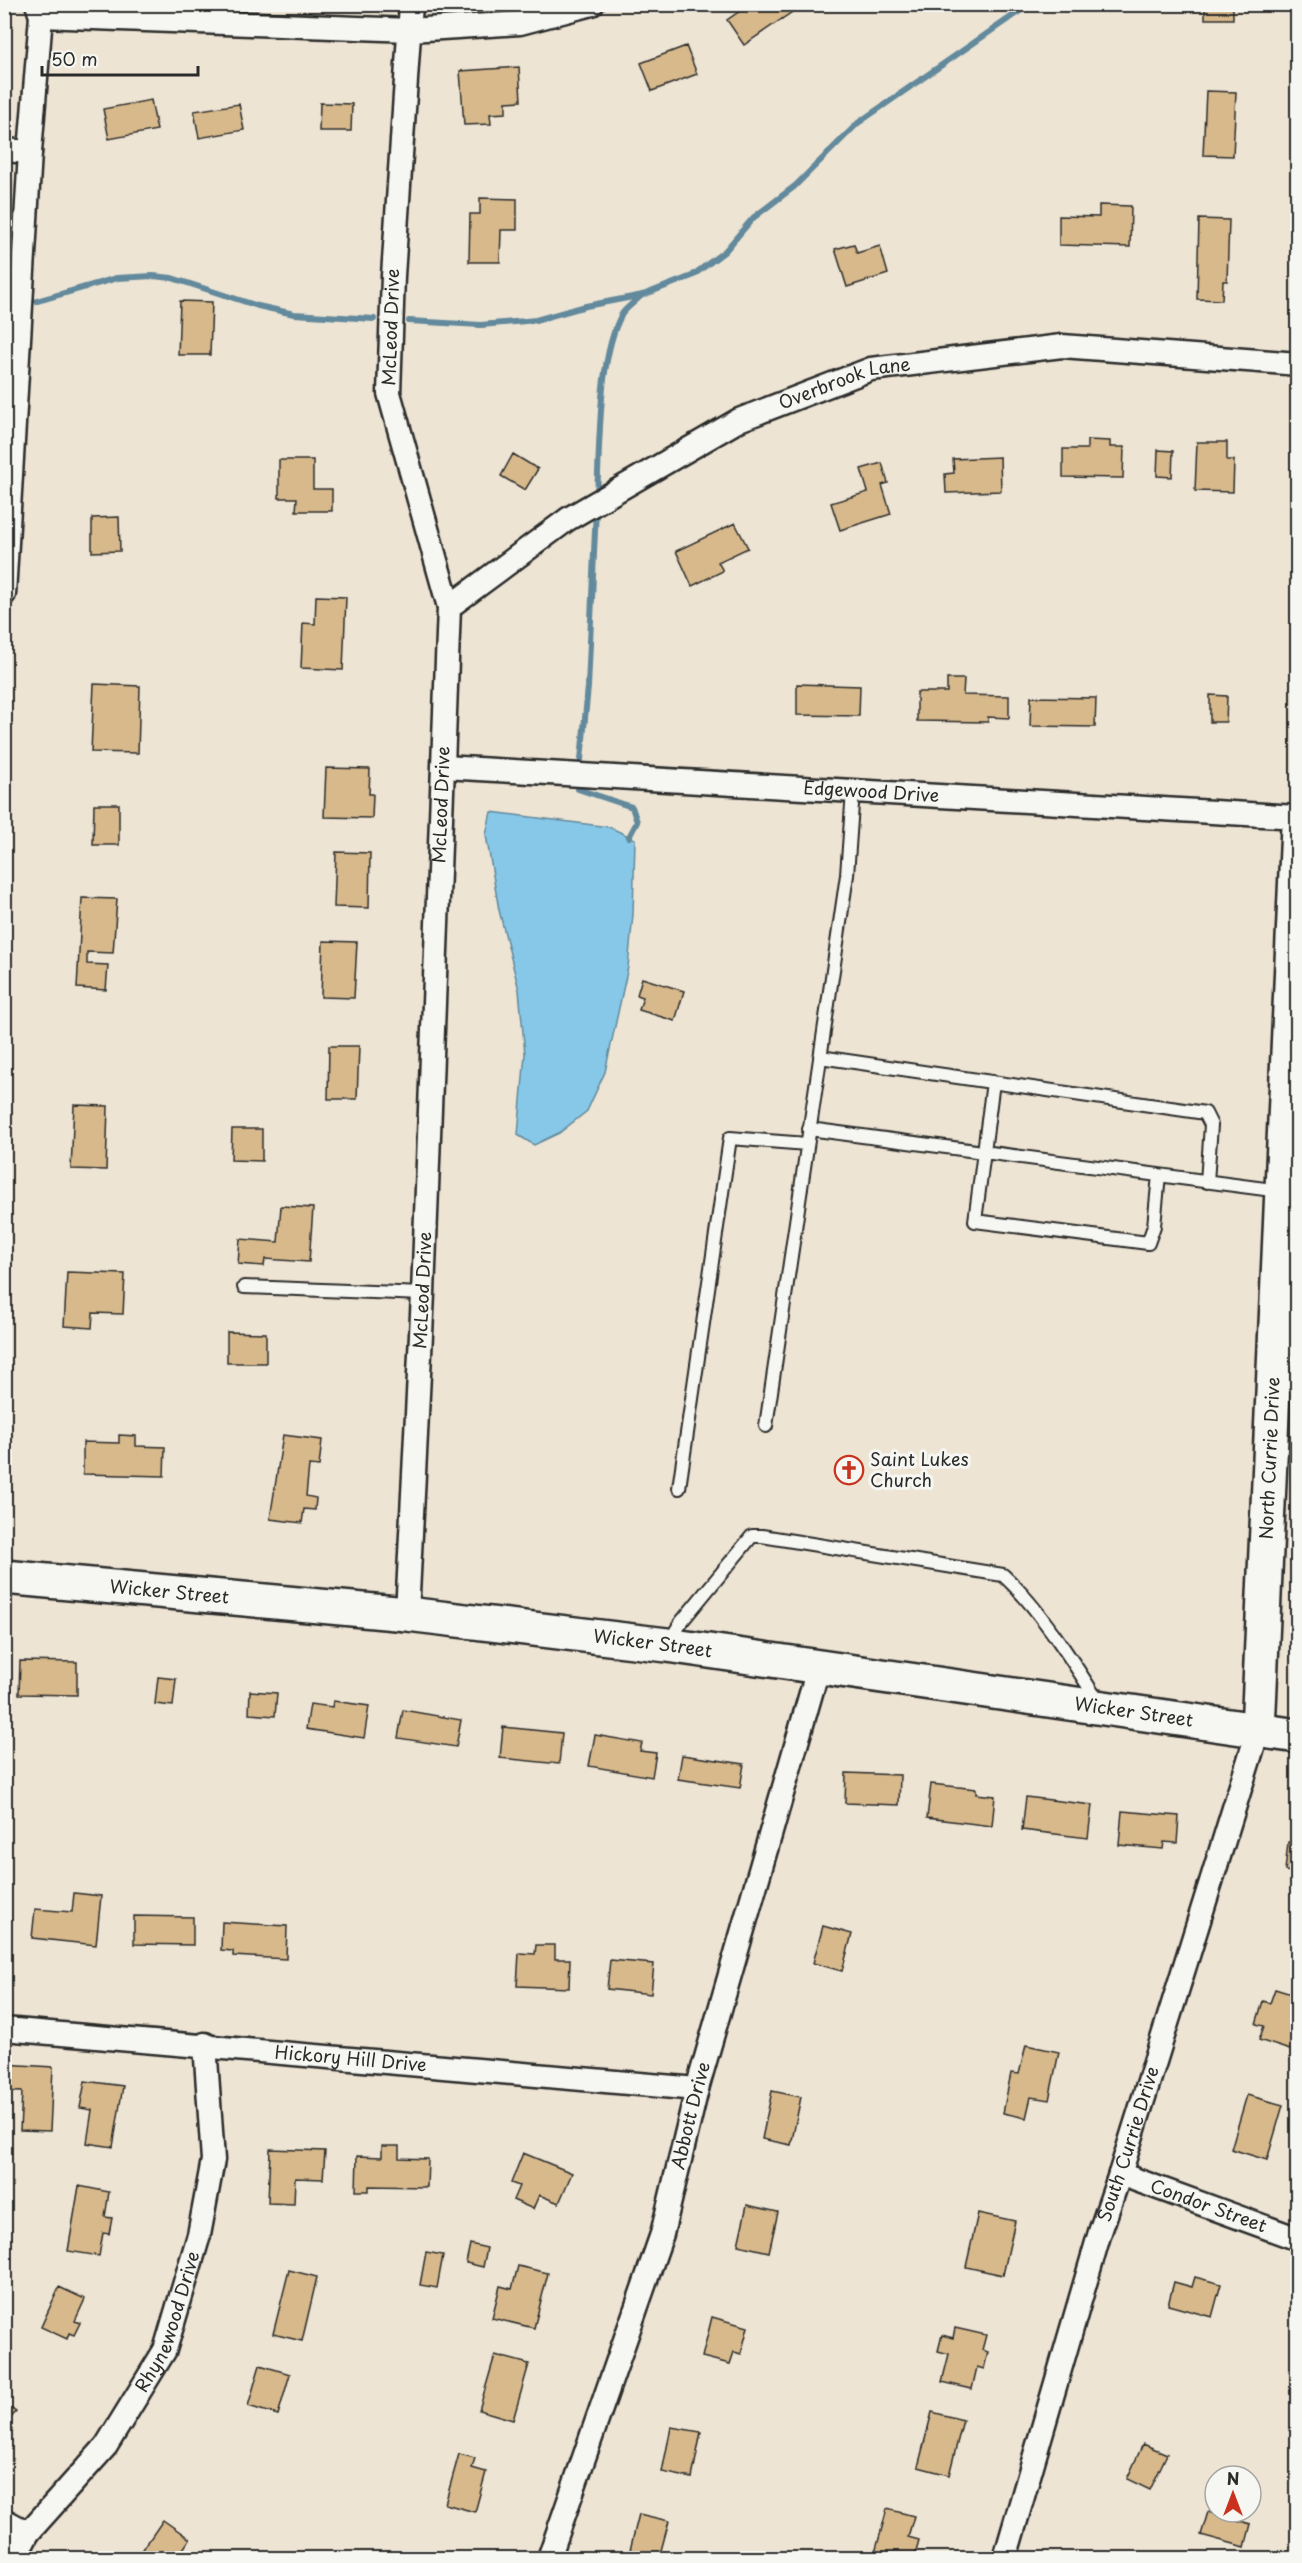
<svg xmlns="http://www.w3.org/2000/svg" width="1302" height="2563" font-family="'Playpen Sans',sans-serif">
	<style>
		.water { fill: #87c8e8; stroke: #62899c; stroke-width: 1.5 }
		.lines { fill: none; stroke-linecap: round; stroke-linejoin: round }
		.stream { stroke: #62899c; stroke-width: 6 }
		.building { fill: #d7b98b; stroke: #2b2b2b; stroke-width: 1.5 }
		.lane-casing { stroke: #2b2b2b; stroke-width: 16 }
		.street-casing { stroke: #2b2b2b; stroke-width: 27 }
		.secondary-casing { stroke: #2b2b2b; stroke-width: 38 }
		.lane { stroke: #f6f6f2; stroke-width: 12 }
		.street { stroke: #f6f6f2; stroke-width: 22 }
		.secondary { stroke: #f6f6f2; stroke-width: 33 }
		.labels { text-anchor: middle; stroke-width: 6; stroke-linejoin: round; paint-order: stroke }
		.street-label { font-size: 18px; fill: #2b2b2b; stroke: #f6f6f2 }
		.poi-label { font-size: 18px; fill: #2b2b2b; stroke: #f6f6f2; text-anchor: start }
	</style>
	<rect width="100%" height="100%" fill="#ede4d3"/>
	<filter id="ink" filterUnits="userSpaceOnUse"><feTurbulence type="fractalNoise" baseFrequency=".0167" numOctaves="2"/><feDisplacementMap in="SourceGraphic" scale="12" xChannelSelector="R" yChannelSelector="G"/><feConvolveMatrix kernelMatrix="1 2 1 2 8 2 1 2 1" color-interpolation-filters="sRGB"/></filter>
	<g filter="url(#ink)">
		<path class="water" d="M 491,812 L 609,827 L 635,839 L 633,914 L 628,967 L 605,1072 L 587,1111 L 559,1133 L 534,1145 L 518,1135 L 525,1054 L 519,990 L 499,910 L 486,835 Z"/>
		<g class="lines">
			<path class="stream" d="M 37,301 L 117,278 L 153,276 L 172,278 L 258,306 L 294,314 L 374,319
				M 409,321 L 481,325 L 536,320 L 586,306 L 643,295 L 692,276 L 725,251 L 753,218 L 795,186 L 858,123 L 1030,4
				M 597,495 C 600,445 598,356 622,314 C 627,307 636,301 642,295
				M 580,770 L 588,687 L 596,508
				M 579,780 L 578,789 L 632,807 L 637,822 L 629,837"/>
		</g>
		<path class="building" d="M 750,4 L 791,4 L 795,10 L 744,45 L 727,20 Z
			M 1205,4 L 1233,4 L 1233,19 L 1205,19 Z
			M 686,46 L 697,74 L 652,91 L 641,63 Z
			M 519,67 L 521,101 L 506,102 L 506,113 L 490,114 L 491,124 L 464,125 L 460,71 Z
			M 1206,91 L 1236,92 L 1233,156 L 1203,155 Z
			M 151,100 L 157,130 L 109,139 L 103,109 Z
			M 320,103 L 352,104 L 351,131 L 319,131 Z
			M 239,104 L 244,130 L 199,138 L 194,111 Z
			M 480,198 L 517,199 L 517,230 L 501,230 L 500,262 L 469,262 L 470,214 L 480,214 Z
			M 1099,205 L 1131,206 L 1130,247 L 1059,245 L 1059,216 L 1099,217 Z
			M 1199,219 L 1229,220 L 1227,281 L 1223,281 L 1222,300 L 1197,299 Z
			M 854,244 L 857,253 L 880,246 L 888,274 L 847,287 L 835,249 Z
			M 180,301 L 212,302 L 210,355 L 178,355 Z
			M 1087,440 L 1110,441 L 1110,447 L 1124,447 L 1123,478 L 1063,477 L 1063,449 L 1087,449 Z
			M 1197,442 L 1227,442 L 1227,460 L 1234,460 L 1233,492 L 1195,491 Z
			M 1158,450 L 1173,451 L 1172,477 L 1157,476 Z
			M 513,454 L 538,469 L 525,490 L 501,476 Z
			M 1000,457 L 1001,491 L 946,493 L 945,474 L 954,473 L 953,459 Z
			M 279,460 L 313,460 L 313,489 L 332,489 L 332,511 L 296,511 L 297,498 L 279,498 Z
			M 882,463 L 888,483 L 882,485 L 891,514 L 840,530 L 831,503 L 868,492 L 861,469 Z
			M 119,517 L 120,551 L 92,552 L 92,518 Z
			M 735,523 L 748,548 L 718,562 L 723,571 L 692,586 L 676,551 Z
			M 316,596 L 346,597 L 343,670 L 301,668 L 303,623 L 315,624 Z
			M 947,679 L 964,679 L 963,695 L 1009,696 L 1009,718 L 988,717 L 988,722 L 917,721 L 917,692 L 947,692 Z
			M 94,684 L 140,686 L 138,753 L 91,752 Z
			M 797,684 L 860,686 L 859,716 L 797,715 Z
			M 1210,695 L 1227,696 L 1226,722 L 1210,722 Z
			M 1031,697 L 1096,698 L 1095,727 L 1030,726 Z
			M 326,768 L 370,769 L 369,794 L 373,794 L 372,818 L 324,817 Z
			M 94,804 L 119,804 L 119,845 L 93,845 Z
			M 336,852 L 370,853 L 369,908 L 334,907 Z
			M 82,898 L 117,899 L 113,953 L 87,952 L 87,964 L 108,965 L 106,990 L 77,988 Z
			M 323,941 L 357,942 L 354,998 L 321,997 Z
			M 642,978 L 684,991 L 675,1021 L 639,1010 L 643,997 L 637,995 Z
			M 329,1046 L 359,1046 L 357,1099 L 328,1099 Z
			M 74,1105 L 108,1106 L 106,1170 L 71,1169 Z
			M 232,1129 L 262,1129 L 262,1161 L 231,1160 Z
			M 281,1206 L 313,1208 L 309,1262 L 265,1259 L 264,1266 L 238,1264 L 240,1239 L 278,1242 Z
			M 67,1272 L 125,1274 L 123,1314 L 93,1313 L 92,1328 L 64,1326 Z
			M 227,1332 L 266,1333 L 266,1363 L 227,1363 Z
			M 119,1435 L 136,1436 L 136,1446 L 165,1447 L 164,1476 L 83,1474 L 83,1442 L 119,1443 Z
			M 283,1435 L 322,1440 L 319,1466 L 309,1465 L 306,1496 L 316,1498 L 315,1510 L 304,1509 L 302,1523 L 270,1519 Z
			M 20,1661 L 77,1662 L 77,1695 L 19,1694 Z
			M 158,1677 L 176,1679 L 173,1706 L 155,1704 Z
			M 250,1691 L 277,1693 L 275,1716 L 249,1714 Z
			M 333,1701 L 369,1706 L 364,1738 L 306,1729 L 310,1704 L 332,1707 Z
			M 403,1710 L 461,1720 L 456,1747 L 398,1738 Z
			M 503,1727 L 562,1733 L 559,1764 L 500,1758 Z
			M 595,1735 L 642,1743 L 640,1751 L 656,1753 L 652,1777 L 589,1766 Z
			M 682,1755 L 744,1764 L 740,1788 L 678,1779 Z
			M 846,1773 L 900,1775 L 899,1805 L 845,1803 Z
			M 931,1784 L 976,1789 L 976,1794 L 995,1796 L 992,1826 L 927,1818 Z
			M 1026,1797 L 1092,1805 L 1088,1838 L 1022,1830 Z
			M 1122,1811 L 1179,1816 L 1177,1843 L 1164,1842 L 1163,1849 L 1119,1845 Z
			M 1288,1842 L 1298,1843 L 1298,1873 L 1285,1871 Z
			M 74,1893 L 101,1896 L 96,1945 L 32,1938 L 35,1909 L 72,1912 Z
			M 134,1916 L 193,1917 L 193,1945 L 134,1944 Z
			M 222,1922 L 287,1926 L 286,1959 L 233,1956 L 233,1951 L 221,1950 Z
			M 823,1926 L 852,1934 L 842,1971 L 813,1963 Z
			M 536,1945 L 555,1945 L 555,1959 L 570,1959 L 569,1988 L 517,1986 L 519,1953 L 535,1954 Z
			M 610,1960 L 654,1964 L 651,1994 L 607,1989 Z
			M 1275,1989 L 1298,1996 L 1298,2027 L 1290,2050 L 1259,2040 L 1264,2026 L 1256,2024 L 1263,2001 L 1270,2003 Z
			M 1026,2045 L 1059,2052 L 1049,2100 L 1031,2097 L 1026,2118 L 1003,2113 L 1011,2073 L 1019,2074 Z
			M 4,2064 L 53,2067 L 50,2131 L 20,2130 L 22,2092 L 4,2091 Z
			M 85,2081 L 123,2086 L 113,2147 L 87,2143 L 92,2110 L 80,2108 Z
			M 772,2091 L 801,2097 L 791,2145 L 762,2139 Z
			M 1247,2095 L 1283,2105 L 1267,2160 L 1231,2149 Z
			M 382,2146 L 399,2146 L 399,2158 L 428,2159 L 427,2187 L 369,2186 L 369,2191 L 356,2191 L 357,2156 L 382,2157 Z
			M 270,2149 L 325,2151 L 323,2179 L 295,2178 L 294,2204 L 268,2203 Z
			M 523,2153 L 572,2173 L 559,2203 L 539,2195 L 533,2209 L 513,2200 L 519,2186 L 511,2183 Z
			M 79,2186 L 109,2192 L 105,2217 L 112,2218 L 109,2234 L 103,2233 L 99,2256 L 68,2251 Z
			M 747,2205 L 778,2212 L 769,2252 L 738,2245 Z
			M 978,2213 L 1015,2221 L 1003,2275 L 966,2267 Z
			M 470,2244 L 487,2248 L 483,2267 L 466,2263 Z
			M 426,2252 L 443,2255 L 437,2288 L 420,2285 Z
			M 518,2266 L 548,2273 L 534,2328 L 492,2318 L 500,2286 L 512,2289 Z
			M 289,2270 L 317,2277 L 302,2341 L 273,2334 Z
			M 1195,2277 L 1221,2284 L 1212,2317 L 1168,2305 L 1174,2282 L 1192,2287 Z
			M 59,2287 L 85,2299 L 75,2321 L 80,2323 L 74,2335 L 69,2333 L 67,2339 L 41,2327 Z
			M 712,2317 L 748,2327 L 741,2354 L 734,2352 L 730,2364 L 702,2357 Z
			M 955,2328 L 986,2335 L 982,2350 L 988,2352 L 984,2369 L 977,2367 L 972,2389 L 942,2382 L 949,2354 L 938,2351 L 942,2335 L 953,2338 Z
			M 495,2355 L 529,2364 L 513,2420 L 479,2410 Z
			M 260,2365 L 290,2374 L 278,2415 L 248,2406 Z
			M 4,2403 L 16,2412 L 4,2425 Z
			M 932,2412 L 963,2420 L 949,2475 L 918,2467 Z
			M 671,2427 L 701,2432 L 692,2478 L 662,2472 Z
			M 1143,2444 L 1167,2454 L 1150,2490 L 1127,2479 Z
			M 459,2454 L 475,2458 L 472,2468 L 486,2472 L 475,2512 L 445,2504 Z
			M 887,2509 L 914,2516 L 908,2537 L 919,2540 L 914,2558 L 897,2558 L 875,2553 Z
			M 1208,2512 L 1251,2524 L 1245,2547 L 1201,2535 Z
			M 639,2514 L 669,2521 L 659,2558 L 628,2558 Z
			M 163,2520 L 190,2539 L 177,2558 L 137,2558 Z"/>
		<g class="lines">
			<g class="lane-casing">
				<path id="lane" d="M 820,1057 L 1205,1113 L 1211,1125 L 1207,1182
					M 993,1082 L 975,1221 L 1148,1243 L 1154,1226 L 1159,1175
					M 809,1129 L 1280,1191
					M 244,1287 L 423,1294
					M 766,1426 L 847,875 L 853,791
					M 679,1488 L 730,1138 L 807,1144
					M 669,1642 L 682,1621 L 752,1536 L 762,1536 L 1003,1575 C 1038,1606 1074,1663 1099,1703"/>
			</g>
			<g class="street-casing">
				<g id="street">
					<path d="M 41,16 L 410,30 L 520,23 L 592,4"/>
					<path d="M 4,150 L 30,152"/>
					<path d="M 4,594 L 30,152 L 41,16 L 37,4"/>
					<path id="s1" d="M 449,607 L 568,519 L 739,420 L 871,369 L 1062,346 L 1298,364"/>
					<path id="s2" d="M 444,767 L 1298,817"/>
					<path id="s3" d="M 407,1614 L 423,1294 L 449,607 L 389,393 L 393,276 L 411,4"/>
					<path id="s4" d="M 4,2029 L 697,2089"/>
					<path id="s5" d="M 1120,2174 L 1298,2239"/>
					<path d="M 4,2520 L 28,2533"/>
					<path id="s6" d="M 15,2558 L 28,2533 L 106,2446 L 165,2350 L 199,2235 L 213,2160 L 205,2044"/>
					<path id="s7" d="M 549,2558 L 662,2234 L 697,2089 L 818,1669"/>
					<path id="s8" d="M 1005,2558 L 1100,2232 L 1120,2174 L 1258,1731"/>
				</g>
			</g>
			<g class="secondary-casing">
				<g id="secondary">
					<path id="s9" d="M 4,1577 L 407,1614 L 667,1645 L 1298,1736"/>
					<path id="s10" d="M 1258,1731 L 1298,826"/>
				</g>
			</g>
			<use href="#lane" class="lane"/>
			<use href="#street" class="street"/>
			<use href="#secondary" class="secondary"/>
		</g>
	</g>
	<defs>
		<g id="church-ring" transform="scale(1.5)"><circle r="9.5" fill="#f6f6f2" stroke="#c8321e" stroke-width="1.5"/><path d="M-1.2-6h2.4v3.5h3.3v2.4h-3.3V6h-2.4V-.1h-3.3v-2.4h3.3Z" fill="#c8321e"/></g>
	</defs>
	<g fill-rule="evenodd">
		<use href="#church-ring" x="849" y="1470"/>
	</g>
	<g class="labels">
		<g class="street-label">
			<text dy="6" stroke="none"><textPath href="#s3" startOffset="1296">McLeod Drive</textPath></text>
			<text dy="6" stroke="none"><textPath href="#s1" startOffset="458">Overbrook Lane</textPath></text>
			<text dy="6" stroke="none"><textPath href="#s2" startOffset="428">Edgewood Drive</textPath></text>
			<text dy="6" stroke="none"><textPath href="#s3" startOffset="810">McLeod Drive</textPath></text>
			<text dy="6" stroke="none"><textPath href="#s3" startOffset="324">McLeod Drive</textPath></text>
			<text dy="6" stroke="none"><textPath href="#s10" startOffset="273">North Currie Drive</textPath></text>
			<text dy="6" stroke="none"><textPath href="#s9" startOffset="166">Wicker Street</textPath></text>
			<text dy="6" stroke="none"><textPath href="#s9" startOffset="652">Wicker Street</textPath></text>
			<text dy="6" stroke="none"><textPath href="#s9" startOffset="1138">Wicker Street</textPath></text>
			<text dy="6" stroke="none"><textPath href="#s4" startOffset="348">Hickory Hill Drive</textPath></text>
			<text dy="6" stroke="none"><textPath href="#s7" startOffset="465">Abbott Drive</textPath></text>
			<text dy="6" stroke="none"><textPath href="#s8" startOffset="432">South Currie Drive</textPath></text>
			<text dy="6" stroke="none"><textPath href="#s5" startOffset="94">Condor Street</textPath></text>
			<text dy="6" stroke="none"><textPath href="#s6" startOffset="285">Rhynewood Drive</textPath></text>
		</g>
		<g class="poi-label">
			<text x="870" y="1466">Saint Lukes<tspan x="870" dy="21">Church</tspan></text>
		</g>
	</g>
	<rect width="1302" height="2563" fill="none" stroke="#f6f6f2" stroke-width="24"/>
	<rect x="12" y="12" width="1278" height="2539" fill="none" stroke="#2b2b2b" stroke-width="2" filter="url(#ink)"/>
	<g transform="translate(1233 2494)"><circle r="28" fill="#f6f6f2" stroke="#a5a5a2" stroke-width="1.5"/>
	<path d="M0-4.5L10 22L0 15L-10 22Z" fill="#c8321e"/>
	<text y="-9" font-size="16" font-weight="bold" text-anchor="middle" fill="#2b2b2b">N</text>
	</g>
	<path d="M42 66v9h156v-9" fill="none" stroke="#2b2b2b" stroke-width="3"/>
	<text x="51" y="66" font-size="18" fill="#2b2b2b" stroke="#f6f6f2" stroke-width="4.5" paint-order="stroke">50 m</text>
</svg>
